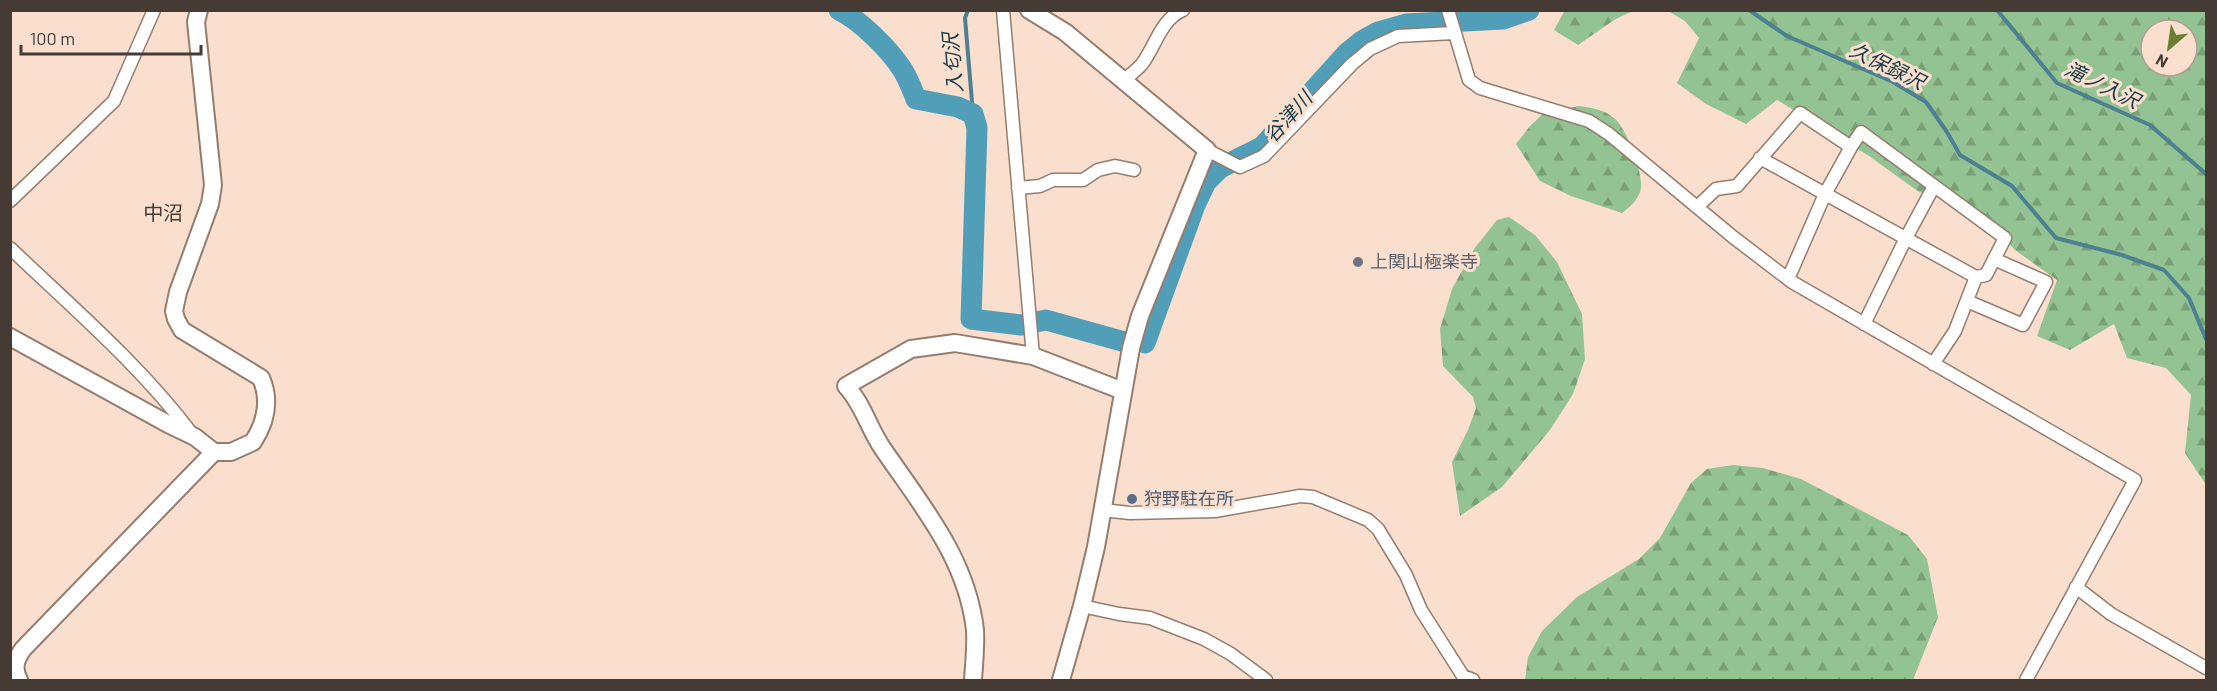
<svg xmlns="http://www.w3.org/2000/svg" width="2217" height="691" font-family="Barlow,'Noto Sans JP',sans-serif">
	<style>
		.forest { fill: url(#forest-firs); fill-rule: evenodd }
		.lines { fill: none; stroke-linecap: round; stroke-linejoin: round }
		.stream { stroke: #4d8091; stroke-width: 4 }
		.river { stroke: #519eb9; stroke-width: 21 }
		.street-casing { stroke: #947d6e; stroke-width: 15 }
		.secondary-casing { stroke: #947d6e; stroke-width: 20 }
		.street { stroke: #fff; stroke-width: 12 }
		.secondary { stroke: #fff; stroke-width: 16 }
		.worship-dot { fill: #6b7280; stroke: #fadfcf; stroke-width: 2 }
		.service-dot { fill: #5c6f8a; stroke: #fadfcf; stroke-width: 2 }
		.labels { text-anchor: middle; stroke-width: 6; stroke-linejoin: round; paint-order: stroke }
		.worship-label { font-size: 18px; fill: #5b616d; stroke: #fadfcf; text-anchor: start }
		.service-label { font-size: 18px; fill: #4e5e75; stroke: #fadfcf; text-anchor: start }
		.water-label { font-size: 20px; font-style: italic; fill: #173b47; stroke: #fadfcf }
		.neighbourhood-label { font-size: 20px; fill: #453b34; stroke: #fadfcf }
	</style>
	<defs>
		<pattern id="forest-firs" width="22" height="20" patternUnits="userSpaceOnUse" patternTransform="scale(1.5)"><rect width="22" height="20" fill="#93c392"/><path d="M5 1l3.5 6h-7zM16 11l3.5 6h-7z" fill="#7aa078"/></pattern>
	</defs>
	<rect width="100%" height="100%" fill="#fadfcf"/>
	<path class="forest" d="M 1565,10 L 1633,10 L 1633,11 L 1614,20 L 1578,45 L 1554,30 Z
		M 1668,11 L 2206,11 L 2206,485 L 2185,453 L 2191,395 L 2166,368 L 2127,358 L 2114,324 L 2070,350 L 2037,336 L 2057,280 L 2015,250 L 1972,205 L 1919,192 L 1869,156 L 1777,100 L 1746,124 L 1706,104 L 1677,83 L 1699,38 L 1685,21 ZM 2151,30 L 2187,30 L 2187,66 L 2151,66 Z
		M 1579,106 C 1592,108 1603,109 1614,118 C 1626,127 1646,178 1640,192 C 1636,202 1630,207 1622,213 L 1571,196 L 1540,181 L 1516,144 L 1530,126 L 1545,112 Z
		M 1509,217 L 1535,235 L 1557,262 L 1582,314 L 1585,359 L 1573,394 L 1550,430 L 1502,487 L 1460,516 L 1452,462 L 1468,430 L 1476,408 L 1473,397 L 1443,366 L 1440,329 L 1452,289 L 1474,249 L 1497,220 Z
		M 1733,465 L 1763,468 L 1801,479 L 1908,535 L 1927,559 L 1938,617 L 1913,680 L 1525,680 L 1528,657 L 1542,631 L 1577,597 L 1639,559 L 1660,538 L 1691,483 L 1707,469 Z"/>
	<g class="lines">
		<path class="stream" d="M 968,10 L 965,18 L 973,114
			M 1749,10 L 1787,36 L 1893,82 L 1926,102 L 1947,132 L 1960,155 L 2012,186 L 2056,238 L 2122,255 L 2164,270 L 2189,298 L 2206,339
			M 1997,10 L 2057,83 L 2150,125 L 2206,174"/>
		<path class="river" d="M 839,10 C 860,20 889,49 902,69 C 908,78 912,89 916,99 L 958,107 L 973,114 L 977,128 L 971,319 L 1021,325 L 1046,320 L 1125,342
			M 1145,343 L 1195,205 L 1206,182 L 1220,168 L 1262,147 L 1347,53 L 1362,41 L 1378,32 L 1406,24 L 1503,19 L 1529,10"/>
		<g class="street-casing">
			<path id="street" d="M 1003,10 L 1033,356
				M 1448,10 L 1469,80 L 1480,88 L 1589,121 L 1609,134 L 1733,237 L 1792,282 L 2135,480 L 2026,680
				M 1124,80 C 1130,75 1137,70 1142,64 C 1155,47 1161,19 1183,10
				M 1851,147 L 1861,132 L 2005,238 L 1986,275 L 1976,277
				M 1207,150 L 1240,167 L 1264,156 L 1352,64 L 1370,49 L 1398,36 L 1454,33
				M 1760,158 L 1976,277 L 1955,331 L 1933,364
				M 1018,188 L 1040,186 L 1053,180 L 1083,180 L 1098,170 L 1115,166 L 1134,170
				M 10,201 L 114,101 L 154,10
				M 1697,207 L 1716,189 L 1737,186 L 1800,113 L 1851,147 L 1825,194 L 1788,279
				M 10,248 C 73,308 140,365 192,434
				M 1967,301 L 2023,325 L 2046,282 L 1994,259
				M 1864,324 L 1906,238 L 1934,186
				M 1102,510 L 1130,513 L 1215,511 L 1300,496 L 1313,497 L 1368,520 L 1378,529 L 1406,575 L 1421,610 L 1463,676 L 1473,680
				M 2076,587 L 2111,614 L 2206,668
				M 1082,606 L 1119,614 L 1150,618 L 1204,639 L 1231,654 L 1266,680"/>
		</g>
		<g class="secondary-casing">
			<path id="secondary" d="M 1029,10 L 1065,32 L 1207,150 L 1140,316 L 1131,348 L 1096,547 L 1082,606 L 1061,680
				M 10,337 L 168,424 L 195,437 L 214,452
				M 19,680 C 13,669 15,660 23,649 L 214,452 L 231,452 L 253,442 C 266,422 271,401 261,378 L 182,330 L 176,319 L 174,311 L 178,292 L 210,204 L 213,185 L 196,22 L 199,10
				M 973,680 C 974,664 976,647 975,630 C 967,559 922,506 883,449 C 869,429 863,404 846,386 L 911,349 L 955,343 L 1033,356 L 1123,391"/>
		</g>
		<use href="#street" class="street"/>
		<use href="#secondary" class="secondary"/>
	</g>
	<circle class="worship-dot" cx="1358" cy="262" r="6"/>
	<circle class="service-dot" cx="1132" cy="499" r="6"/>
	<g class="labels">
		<g class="worship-label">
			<text x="1370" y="268">上関山極楽寺</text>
		</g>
		<g class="service-label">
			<text x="1144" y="505">狩野駐在所</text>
		</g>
		<g class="water-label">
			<text transform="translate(953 63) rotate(-95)" y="7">入匂沢</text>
			<text transform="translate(1887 66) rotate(26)" y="7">久保録沢</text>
			<text transform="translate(2102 85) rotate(26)" y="7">滝ノ入沢</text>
			<text transform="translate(1288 117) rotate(-48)" y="7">谷津川</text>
		</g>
		<g class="neighbourhood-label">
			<text x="163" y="220">中沼</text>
		</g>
	</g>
	<rect width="2217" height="691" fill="none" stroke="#453b34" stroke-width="24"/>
	<g transform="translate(2169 48) rotate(209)"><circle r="28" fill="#fadfcf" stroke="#b29d91" stroke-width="1.5"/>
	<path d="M0-4.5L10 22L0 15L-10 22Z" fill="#6b7f30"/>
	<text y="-9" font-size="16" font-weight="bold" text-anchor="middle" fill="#453b34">N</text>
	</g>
	<path d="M21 45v9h180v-9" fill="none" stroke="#453b34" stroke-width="3"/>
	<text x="30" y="45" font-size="18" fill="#453b34" stroke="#fadfcf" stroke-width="4.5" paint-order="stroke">100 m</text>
</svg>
